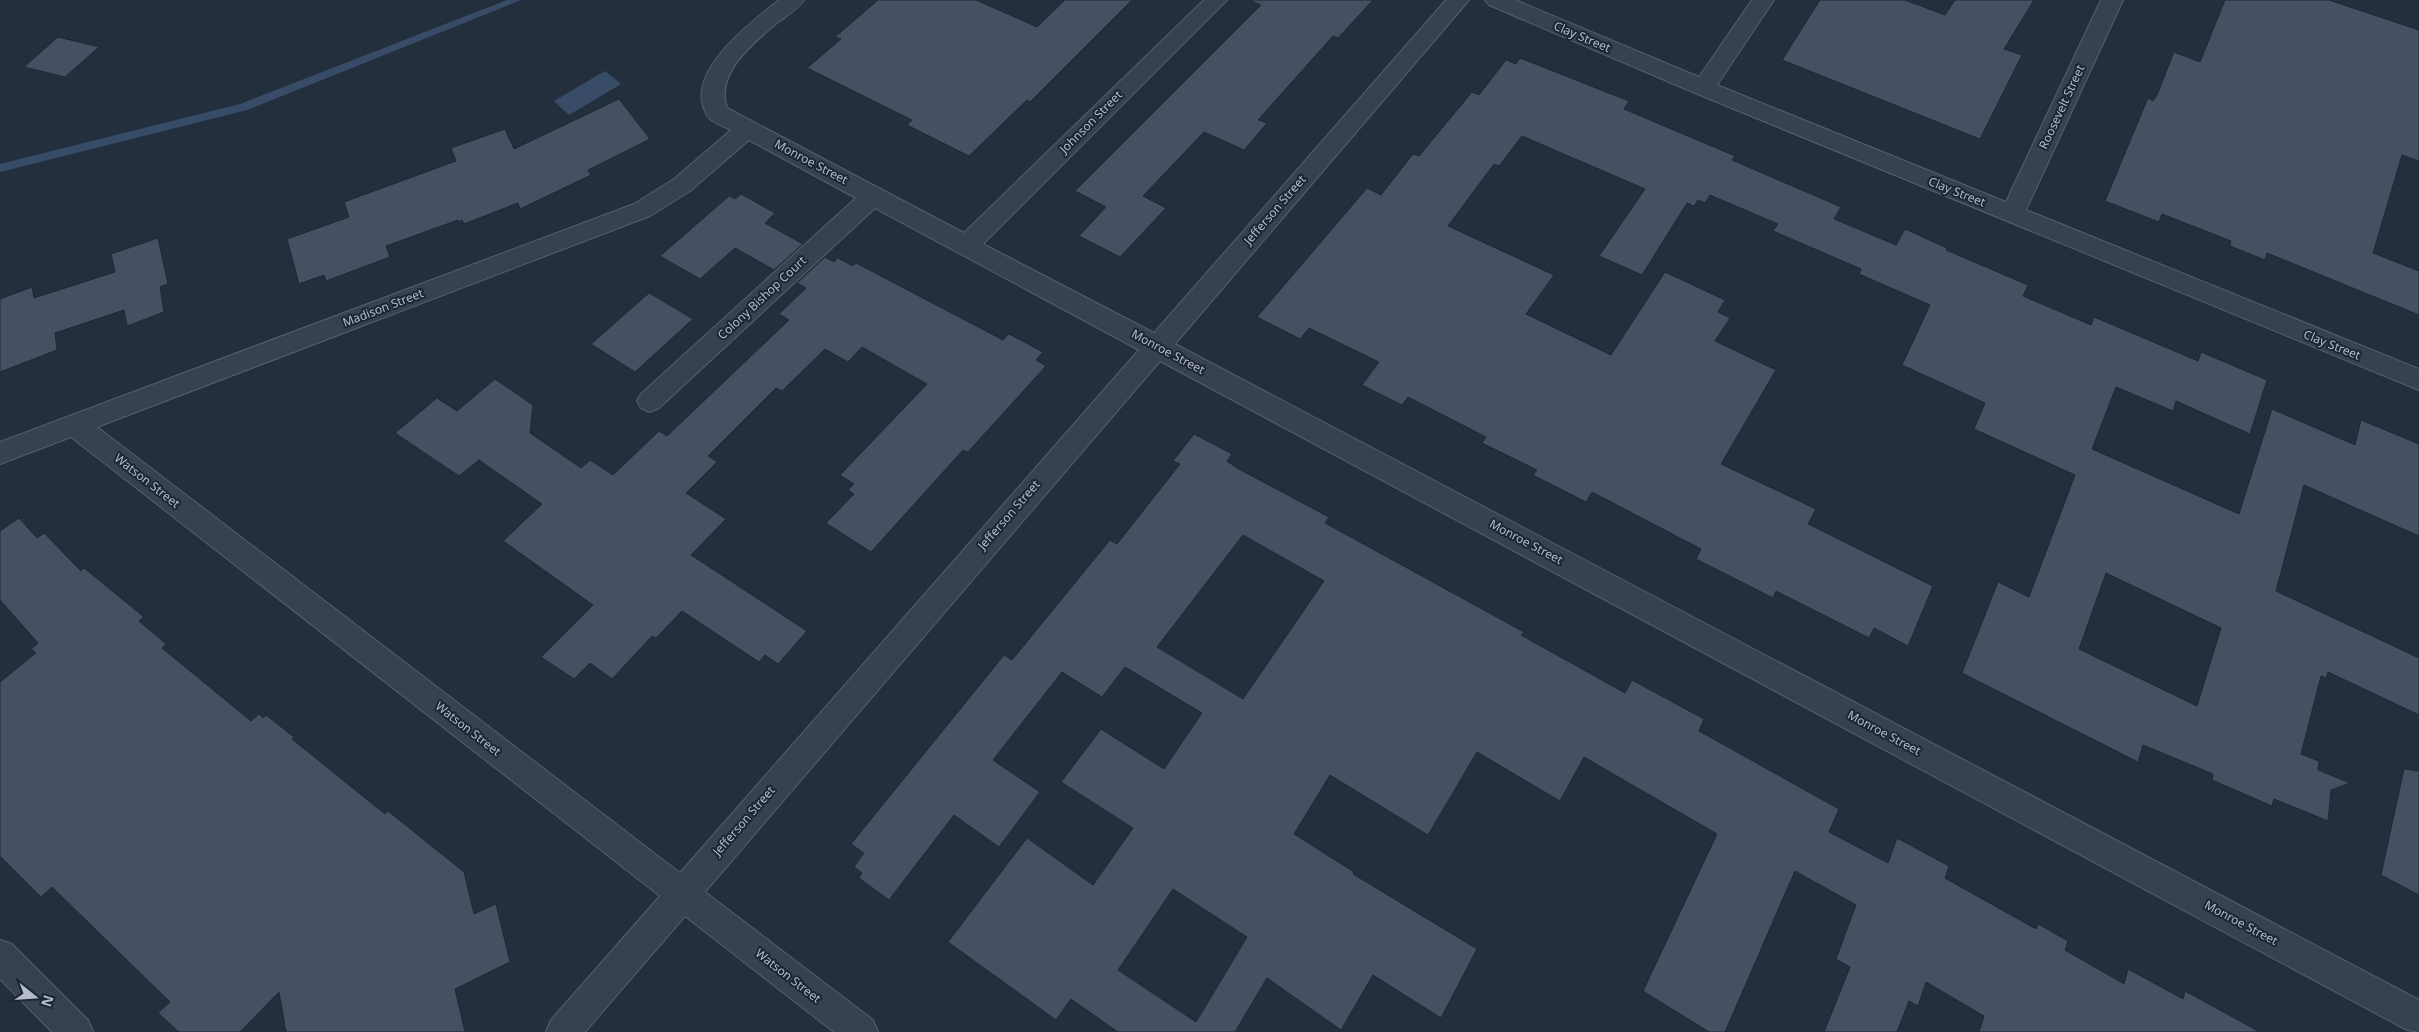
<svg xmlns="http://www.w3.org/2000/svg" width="2419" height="1032" font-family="'Noto Sans',sans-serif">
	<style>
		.water { fill: #394c67 }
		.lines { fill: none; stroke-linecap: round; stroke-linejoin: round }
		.stream { fill: #394c67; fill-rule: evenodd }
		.building { fill: #455162; stroke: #1f2835; fill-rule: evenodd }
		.minor-casing { stroke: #565f6c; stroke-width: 2 }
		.minor { fill: #38414e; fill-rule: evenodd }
		.labels { text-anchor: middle; stroke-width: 4; stroke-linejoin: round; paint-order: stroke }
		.street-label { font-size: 12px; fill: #b4bcc9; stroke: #1d2633 }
	</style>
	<rect width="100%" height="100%" fill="#242f3e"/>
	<path class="water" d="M 605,71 L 621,84 L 569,115 L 554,101 Z"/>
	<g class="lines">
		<path class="stream" d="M 507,0 L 521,0 L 247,110 L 0,172 L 0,164 L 240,104 Z"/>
	</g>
	<path class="building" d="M 878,0 L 976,0 L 1037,27 L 1065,0 L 1132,0 L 1030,102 L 1027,100 L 969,156 L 907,125 L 912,120 L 807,68 L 841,39 L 835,37 Z
		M 1249,0 L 1373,0 L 1338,38 L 1333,36 L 1258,120 L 1267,123 L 1244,150 L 1204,132 L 1143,196 L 1166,208 L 1120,257 L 1079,236 L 1106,207 L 1075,191 L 1261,5 Z
		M 1820,0 L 1905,0 L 1945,15 L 1955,0 L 2034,0 L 2004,49 L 2022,55 L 1980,139 L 1782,60 Z
		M 2225,0 L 2329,0 L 2419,30 L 2419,161 L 2402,155 L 2373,253 L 2419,271 L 2419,315 L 2267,253 L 2265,260 L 2230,246 L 2231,241 L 2162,214 L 2159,222 L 2105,201 L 2148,98 L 2153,101 L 2157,95 L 2174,52 L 2200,62 Z
		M 58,37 L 99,47 L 65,77 L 24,67 Z
		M 1520,58 L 1629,101 L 1624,109 L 1735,156 L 1732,160 L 1841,207 L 1834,219 L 1896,245 L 1905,229 L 1947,248 L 1946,250 L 2028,285 L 2023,296 L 2091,325 L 2094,317 L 2198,361 L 2201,352 L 2267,380 L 2250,434 L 2176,401 L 2173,411 L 2116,387 L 2092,449 L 2239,514 L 2272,409 L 2355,445 L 2361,420 L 2419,444 L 2419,536 L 2304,485 L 2276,591 L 2419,658 L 2419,715 L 2328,672 L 2326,678 L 2321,676 L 2301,754 L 2319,761 L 2318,770 L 2350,783 L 2331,790 L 2328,821 L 2274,799 L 2272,806 L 2212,780 L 2213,774 L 2143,745 L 2138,762 L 1962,673 L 1998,582 L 2029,597 L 2075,475 L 1974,429 L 1985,403 L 1902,365 L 1930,305 L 1859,274 L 1861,269 L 1773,231 L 1778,224 L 1710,195 L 1705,203 L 1698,200 L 1694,206 L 1687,203 L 1642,275 L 1599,256 L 1645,189 L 1522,136 L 1499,166 L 1494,164 L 1448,226 L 1554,275 L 1526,314 L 1611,355 L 1665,272 L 1725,300 L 1718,312 L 1730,318 L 1715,341 L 1776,370 L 1721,464 L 1816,509 L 1808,524 L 1933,586 L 1908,646 L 1874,628 L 1869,638 L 1776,591 L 1773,598 L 1696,559 L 1701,549 L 1592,492 L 1586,502 L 1533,475 L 1537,470 L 1482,443 L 1486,437 L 1408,397 L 1402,405 L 1362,385 L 1379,362 L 1309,328 L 1300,339 L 1257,317 L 1367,188 L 1381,195 L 1413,154 L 1419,156 L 1472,92 L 1479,95 L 1506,60 L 1516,64 ZM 2106,573 L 2221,628 L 2197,706 L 2079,649 Z
		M 619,99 L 650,139 L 588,170 L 591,175 L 520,209 L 518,203 L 464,224 L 462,220 L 459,222 L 458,220 L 386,246 L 390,257 L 326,281 L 324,275 L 299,284 L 287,239 L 349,217 L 344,202 L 456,161 L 451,148 L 505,129 L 514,149 Z
		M 741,194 L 775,213 L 765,223 L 803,244 L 774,270 L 735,248 L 700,279 L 660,256 L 729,196 L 735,199 Z
		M 158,238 L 168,284 L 160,287 L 164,312 L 127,326 L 124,310 L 55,333 L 57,350 L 0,372 L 0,299 L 32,287 L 34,298 L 115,272 L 111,254 Z
		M 825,257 L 834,262 L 838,258 L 853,266 L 856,263 L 1003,340 L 1009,334 L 1043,352 L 1036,360 L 1046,366 L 968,452 L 963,450 L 871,552 L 826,523 L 854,494 L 848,490 L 854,484 L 840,475 L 927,384 L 862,347 L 848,362 L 825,349 L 782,391 L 776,388 L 708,456 L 717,462 L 686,493 L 726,519 L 691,555 L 807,631 L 778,664 L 765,655 L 759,662 L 682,611 L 656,638 L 652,636 L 612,679 L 590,663 L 574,679 L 541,657 L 593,605 L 503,541 L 542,504 L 479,460 L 459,476 L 395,433 L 437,398 L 457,411 L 495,379 L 533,405 L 530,433 L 581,468 L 590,460 L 613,475 L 659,431 L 667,436 L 789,320 L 779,314 L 806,288 L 797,283 Z
		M 649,293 L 693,319 L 635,372 L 591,344 Z
		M 1194,434 L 1232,454 L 1227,461 L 1237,468 L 1329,517 L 1325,523 L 1524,632 L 1521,635 L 1625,693 L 1632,680 L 1704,719 L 1699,731 L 1839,809 L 1829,832 L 1888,863 L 1897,838 L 1949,866 L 1945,878 L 2036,929 L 2038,924 L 2068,941 L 2065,950 L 2124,984 L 2128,969 L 2183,999 L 2185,991 L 2260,1032 L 1979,1032 L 1984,1016 L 1926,982 L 1918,1006 L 1909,1001 L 1897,1032 L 1824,1032 L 1850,967 L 1836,959 L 1856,905 L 1795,871 L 1725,1032 L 1709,1032 L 1643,991 L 1717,834 L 1584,757 L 1560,801 L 1477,752 L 1428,835 L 1330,775 L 1294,834 L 1354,872 L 1353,874 L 1477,949 L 1441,1018 L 1373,975 L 1341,1030 L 1267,978 L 1235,1032 L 1118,1032 L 1071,999 L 1056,1020 L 948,942 L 1027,838 L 1093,885 L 1133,828 L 1061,782 L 1101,729 L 1164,769 L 1202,713 L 1125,667 L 1102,697 L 1062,672 L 993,760 L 1040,792 L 999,847 L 954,815 L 889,900 L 859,878 L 862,873 L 854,867 L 864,853 L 851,844 L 1004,655 L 1012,660 L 1110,540 L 1117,544 L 1180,464 L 1173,461 ZM 1243,535 L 1324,581 L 1243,699 L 1157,647 ZM 1173,889 L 1247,937 L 1196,1022 L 1118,970 Z
		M 19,518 L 37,538 L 44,533 L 81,571 L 84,568 L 144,617 L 139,621 L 166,644 L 162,648 L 251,721 L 259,714 L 263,718 L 266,715 L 294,737 L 292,739 L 385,814 L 388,811 L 464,872 L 474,914 L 496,904 L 510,962 L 455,989 L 465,1032 L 286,1032 L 279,992 L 240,1032 L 179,1032 L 158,1013 L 170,1002 L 52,887 L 41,897 L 0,856 L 0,682 L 36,653 L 31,649 L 38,643 L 0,600 L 0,531 Z
		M 2404,769 L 2419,771 L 2419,895 L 2381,875 Z"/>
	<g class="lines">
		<g class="minor-casing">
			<path id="minor" d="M 779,0 L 804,0 C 797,10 786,16 777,23 C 753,43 715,73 727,108 L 964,233 L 1204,0 L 1227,0 L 983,244 L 1154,333 L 1446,0 L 1469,0 L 1175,344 L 2419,1000 L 2419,1032 L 2407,1030 L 1160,361 L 705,892 L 873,1020 L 878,1032 L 834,1032 L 685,916 L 585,1032 L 546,1032 L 551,1020 L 660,896 L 71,437 L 0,464 L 0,442 L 634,204 L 674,179 L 731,130 C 724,127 716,124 710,119 C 706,116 705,110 703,106 C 691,67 753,21 779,0 ZM 749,140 L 856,198 L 641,394 L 637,401 L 641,408 L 650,412 L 659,408 L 875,208 L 1139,350 L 680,873 L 97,427 L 650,216 L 690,191 Z
				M 1485,0 L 1515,0 L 1699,77 L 1752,0 L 1774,0 L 1717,85 L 2006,202 L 2101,0 L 2123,0 L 2026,210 L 2419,369 L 2419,390 L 1695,93 L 1489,5 Z
				M 0,940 L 12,944 L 88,1020 L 93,1032 L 52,1032 L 0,979 Z"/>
		</g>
		<use href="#minor" class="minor"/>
	</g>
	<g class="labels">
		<g class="street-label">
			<text transform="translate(1582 37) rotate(23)" y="4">Clay Street</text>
			<text transform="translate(2062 107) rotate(-65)" y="4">Roosevelt Street</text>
			<text transform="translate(1091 122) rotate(-45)" y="4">Johnson Street</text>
			<text transform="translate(811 162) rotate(28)" y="4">Monroe Street</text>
			<text transform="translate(1957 192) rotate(22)" y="4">Clay Street</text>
			<text transform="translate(1275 210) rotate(-49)" y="4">Jefferson Street</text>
			<text transform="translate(762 298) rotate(-43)" y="4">Colony Bishop Court</text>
			<text transform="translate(383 308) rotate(-21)" y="4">Madison Street</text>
			<text transform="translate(2332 345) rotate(22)" y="4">Clay Street</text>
			<text transform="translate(1168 352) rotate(28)" y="4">Monroe Street</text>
			<text transform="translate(147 481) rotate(38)" y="4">Watson Street</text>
			<text transform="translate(1009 515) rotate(-49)" y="4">Jefferson Street</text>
			<text transform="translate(1526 542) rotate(28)" y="4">Monroe Street</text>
			<text transform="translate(468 729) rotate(38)" y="4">Watson Street</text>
			<text transform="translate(1884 733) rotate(28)" y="4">Monroe Street</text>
			<text transform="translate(744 821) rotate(-49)" y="4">Jefferson Street</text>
			<text transform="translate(2241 923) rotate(28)" y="4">Monroe Street</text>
			<text transform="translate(788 976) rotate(38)" y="4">Watson Street</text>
		</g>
	</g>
	<g transform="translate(35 997) rotate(107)" stroke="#1d2633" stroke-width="4" paint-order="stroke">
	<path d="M0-4L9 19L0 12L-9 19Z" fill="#b4bcc9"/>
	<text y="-8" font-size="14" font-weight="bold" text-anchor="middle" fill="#b4bcc9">N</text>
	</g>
</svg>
